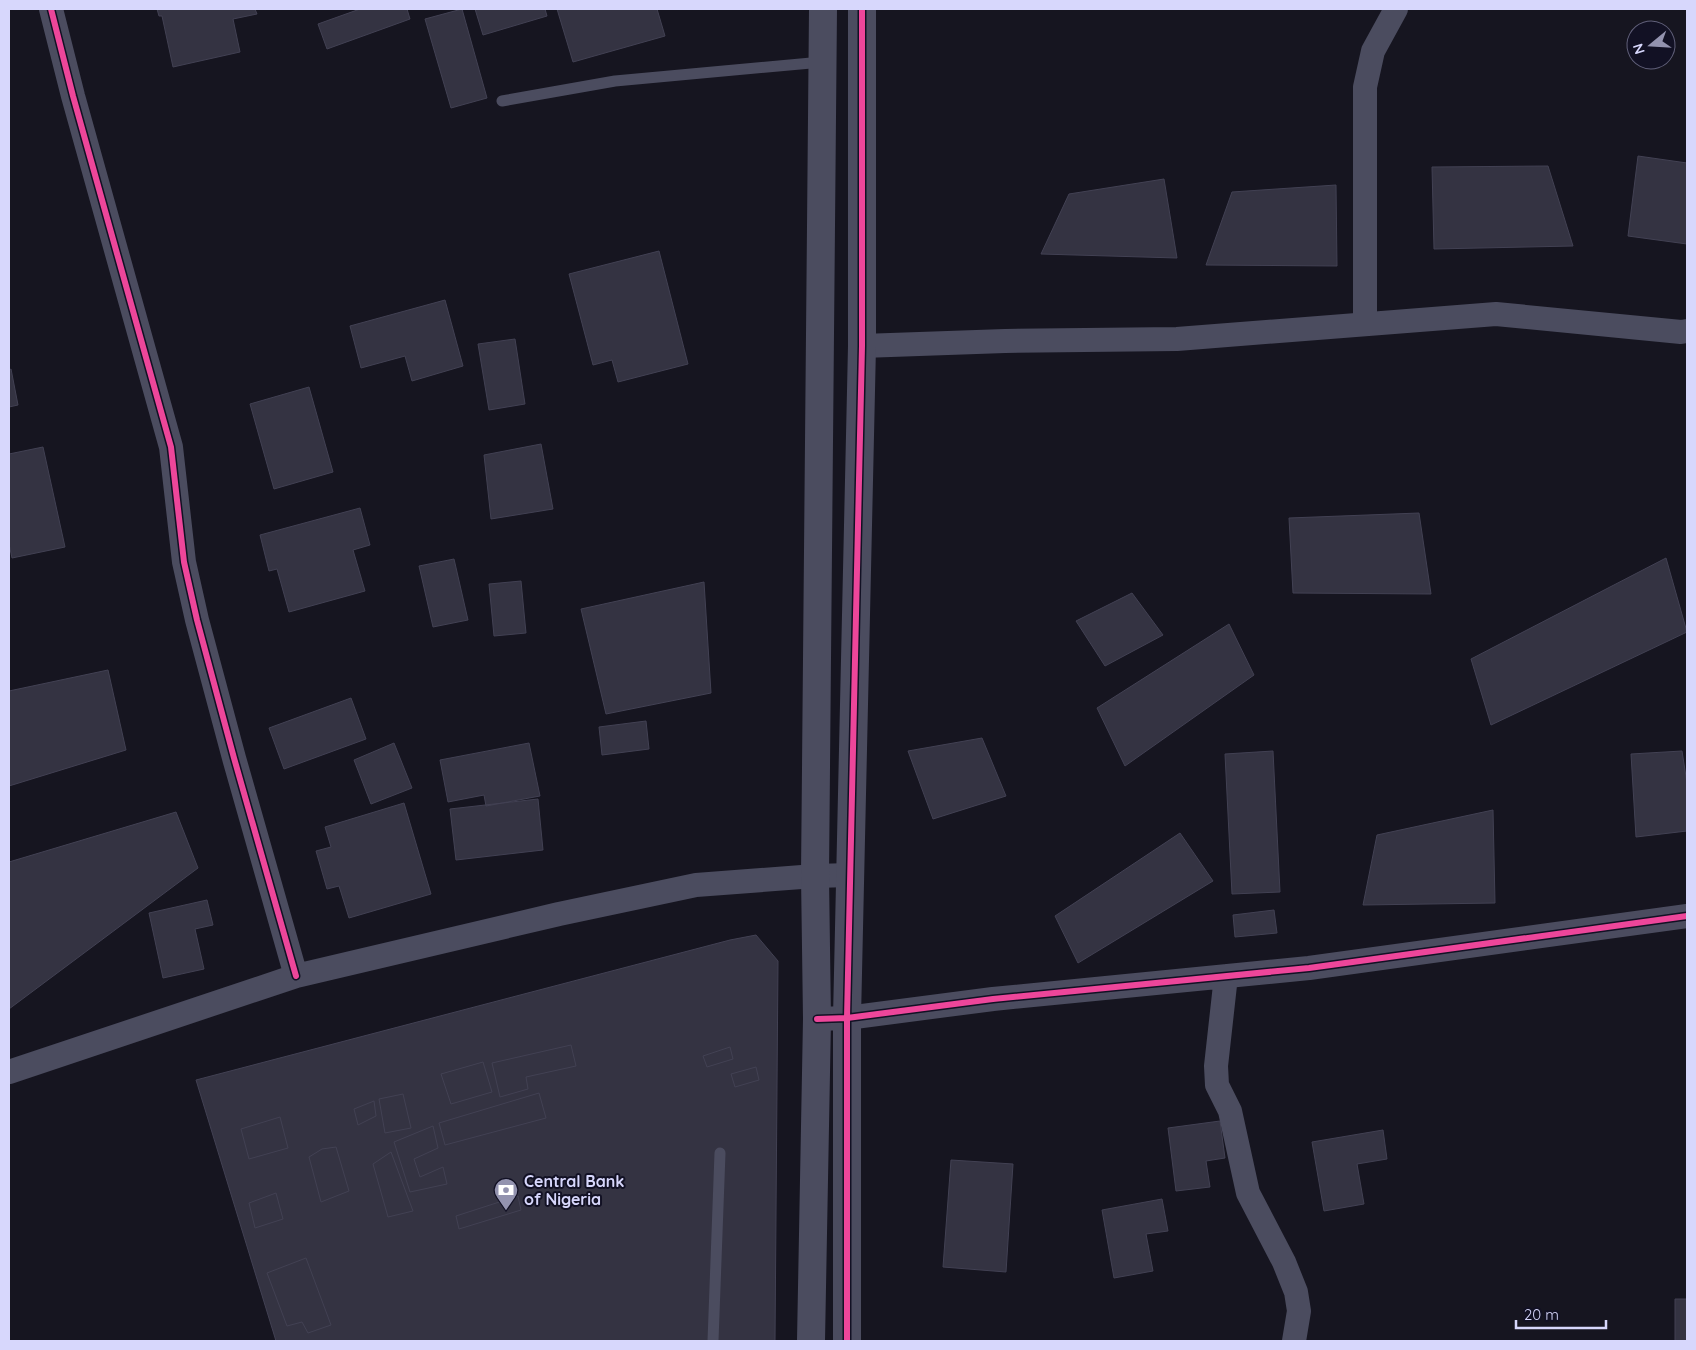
<svg xmlns="http://www.w3.org/2000/svg" width="1696" height="1350" font-family="Quicksand,sans-serif">
	<style>
		.building { fill: #343342; stroke: #424153 }
		.lines { fill: none; stroke-linecap: round; stroke-linejoin: round }
		.service { stroke: #4b4c5f; stroke-width: 11 }
		.minor { stroke: #4b4c5f; stroke-width: 24 }
		.tertiary { stroke: #4b4c5f; stroke-width: 28 }
		.cycleway-casing { stroke: #121124; stroke-width: 9 }
		.cycleway { stroke: #ed469a; stroke-width: 6 }
		.labels { text-anchor: middle; stroke-width: 4; stroke-linejoin: round; paint-order: stroke }
		.poi-label { font-size: 16px; font-weight: bold; fill: #d7d7fc; stroke: #121124; text-anchor: start }
	</style>
	<rect width="100%" height="100%" fill="#161520"/>
	<path class="building" d="M 157,9 L 255,9 L 257,14 L 233,19 L 240,52 L 173,67 L 162,16 L 159,16 Z
		M 360,9 L 407,9 L 410,19 L 327,49 L 318,24 Z
		M 462,9 L 487,98 L 451,108 L 425,19 Z
		M 475,9 L 545,9 L 547,16 L 483,35 Z
		M 557,9 L 657,9 L 665,36 L 573,62 Z
		M 1638,156 L 1687,163 L 1687,244 L 1628,236 Z
		M 1548,166 L 1573,246 L 1434,249 L 1432,167 Z
		M 1164,179 L 1177,258 L 1041,254 L 1069,194 Z
		M 1336,185 L 1337,266 L 1206,265 L 1232,192 Z
		M 659,251 L 688,364 L 618,382 L 612,360 L 593,365 L 569,274 Z
		M 445,300 L 463,366 L 412,381 L 405,356 L 361,368 L 350,326 Z
		M 515,339 L 525,404 L 489,410 L 478,344 Z
		M 11,369 L 18,405 L 9,407 L 9,370 Z
		M 309,387 L 333,472 L 274,489 L 250,404 Z
		M 541,444 L 553,509 L 491,519 L 484,455 Z
		M 43,447 L 65,547 L 12,558 L 9,544 L 9,454 Z
		M 360,508 L 370,545 L 353,550 L 365,591 L 289,612 L 277,569 L 269,571 L 260,535 Z
		M 1419,513 L 1431,594 L 1293,593 L 1289,518 Z
		M 1666,558 L 1687,632 L 1491,725 L 1471,659 Z
		M 454,559 L 468,620 L 433,627 L 419,566 Z
		M 521,581 L 526,633 L 494,636 L 489,584 Z
		M 704,582 L 711,693 L 606,714 L 581,609 Z
		M 1132,593 L 1163,635 L 1105,666 L 1076,621 Z
		M 1229,624 L 1254,675 L 1125,766 L 1097,708 Z
		M 108,670 L 126,750 L 9,786 L 9,691 Z
		M 351,698 L 366,739 L 284,769 L 269,728 Z
		M 646,721 L 649,749 L 602,755 L 599,727 Z
		M 982,738 L 1006,796 L 933,819 L 908,751 Z
		M 394,743 L 412,788 L 371,804 L 354,760 Z
		M 529,743 L 540,796 L 486,806 L 484,795 L 448,802 L 440,760 Z
		M 1273,751 L 1280,892 L 1232,894 L 1225,754 Z
		M 1682,751 L 1687,783 L 1687,831 L 1636,837 L 1631,754 Z
		M 538,799 L 543,850 L 456,860 L 450,809 Z
		M 404,803 L 431,894 L 349,918 L 339,886 L 327,889 L 316,851 L 331,847 L 325,827 Z
		M 1493,810 L 1495,903 L 1363,905 L 1377,835 Z
		M 176,812 L 198,868 L 9,1009 L 9,862 Z
		M 1180,833 L 1213,881 L 1078,963 L 1055,916 Z
		M 207,900 L 213,925 L 195,929 L 204,969 L 163,978 L 149,913 Z
		M 1274,910 L 1277,933 L 1235,937 L 1233,915 Z
		M 756,935 L 778,961 L 775,1341 L 276,1341 L 196,1080 L 730,940 Z
		M 571,1045 L 576,1066 L 526,1077 L 528,1089 L 500,1097 L 492,1063 Z
		M 730,1047 L 733,1059 L 707,1067 L 703,1056 Z
		M 483,1062 L 492,1092 L 451,1104 L 441,1074 Z
		M 756,1067 L 759,1080 L 735,1087 L 731,1074 Z
		M 539,1093 L 546,1118 L 445,1145 L 439,1123 Z
		M 403,1094 L 411,1128 L 385,1133 L 379,1099 Z
		M 374,1101 L 376,1116 L 358,1125 L 354,1109 Z
		M 280,1117 L 288,1148 L 249,1159 L 241,1129 Z
		M 1220,1121 L 1225,1158 L 1206,1161 L 1210,1187 L 1176,1191 L 1168,1128 Z
		M 433,1126 L 438,1148 L 414,1159 L 420,1177 L 443,1167 L 447,1184 L 410,1192 L 394,1142 Z
		M 1383,1130 L 1387,1159 L 1357,1164 L 1364,1204 L 1324,1211 L 1312,1142 Z
		M 336,1147 L 349,1191 L 321,1202 L 309,1157 L 322,1149 Z
		M 391,1152 L 413,1211 L 388,1217 L 373,1164 Z
		M 951,1160 L 1013,1164 L 1006,1272 L 943,1267 Z
		M 276,1193 L 283,1219 L 255,1228 L 249,1203 Z
		M 518,1196 L 521,1210 L 459,1229 L 456,1216 Z
		M 1162,1199 L 1168,1231 L 1146,1234 L 1153,1271 L 1114,1278 L 1102,1210 Z
		M 306,1258 L 331,1325 L 308,1333 L 302,1322 L 287,1326 L 267,1273 Z
		M 1675,1299 L 1687,1299 L 1687,1341 L 1675,1341 Z"/>
	<g class="lines">
		<path class="service" d="M 502,101 L 615,81 L 822,62
			M 713,1341 L 720,1153"/>
		<path class="minor" d="M 51,9 L 73,96 L 171,447 L 184,562 L 197,620 L 234,758 L 296,976
			M 1365,324 L 1365,87 L 1373,51 L 1396,9
			M 862,346 L 1005,341 L 1177,339 L 1496,314 L 1681,332 L 1687,331
			M 1226,976 L 1216,1066 L 1217,1085 L 1230,1111 L 1248,1193 L 1284,1262 L 1296,1292 L 1299,1311 L 1294,1341
			M 817,1019 L 847,1018 L 993,999 L 1309,968 L 1687,916
			M 9,1072 L 296,976 L 559,914 L 696,885 L 815,876 L 850,875"/>
		<path class="tertiary" d="M 811,1341 L 817,1019 L 815,876 L 823,9
			M 847,1341 L 847,1018 L 862,346 L 862,9"/>
		<g class="cycleway-casing">
			<path id="cycleway" d="M 51,9 L 73,96 L 171,447 L 184,562 L 197,620 L 234,758 L 296,976
				M 817,1019 L 847,1018 L 993,999 L 1309,968 L 1687,916
				M 847,1341 L 847,1018 L 862,346 L 862,9"/>
		</g>
		<use href="#cycleway" class="cycleway"/>
	</g>
	<defs>
		<g id="bank-pin" transform="scale(1.25)"><path d="M0 17L-7.5 6A9.5 9.5 0 1 1 7.5 6Z" fill="#9393af" stroke="#121124"/><path d="M-6-4H6V4H-6ZM0-2.3a2.3 2.3 0 1 0 0 4.6a2.3 2.3 0 1 0 0-4.6Z" fill="#fff"/></g>
	</defs>
	<g fill-rule="evenodd">
		<use href="#bank-pin" x="506" y="1190"/>
	</g>
	<g class="labels">
		<g class="poi-label">
			<text x="524" y="1187">Central Bank<tspan x="524" dy="18">of Nigeria</tspan></text>
		</g>
	</g>
	<rect width="1696" height="1350" fill="none" stroke="#d7d7fc" stroke-width="20"/>
	<g transform="translate(1651 45) rotate(252)"><circle r="24" fill="#121124" stroke="#61607a"/>
	<path d="M0-4L9 19L0 12L-9 19Z" fill="#9393af"/>
	<text y="-8" font-size="14" font-weight="bold" text-anchor="middle" fill="#d7d7fc">N</text>
	</g>
	<path d="M1516 1320v8h90v-8" fill="none" stroke="#d7d7fc" stroke-width="2.5"/>
	<text x="1524" y="1320" font-size="15" fill="#d7d7fc" stroke="#121124" stroke-width="4" paint-order="stroke">20 m</text>
</svg>
